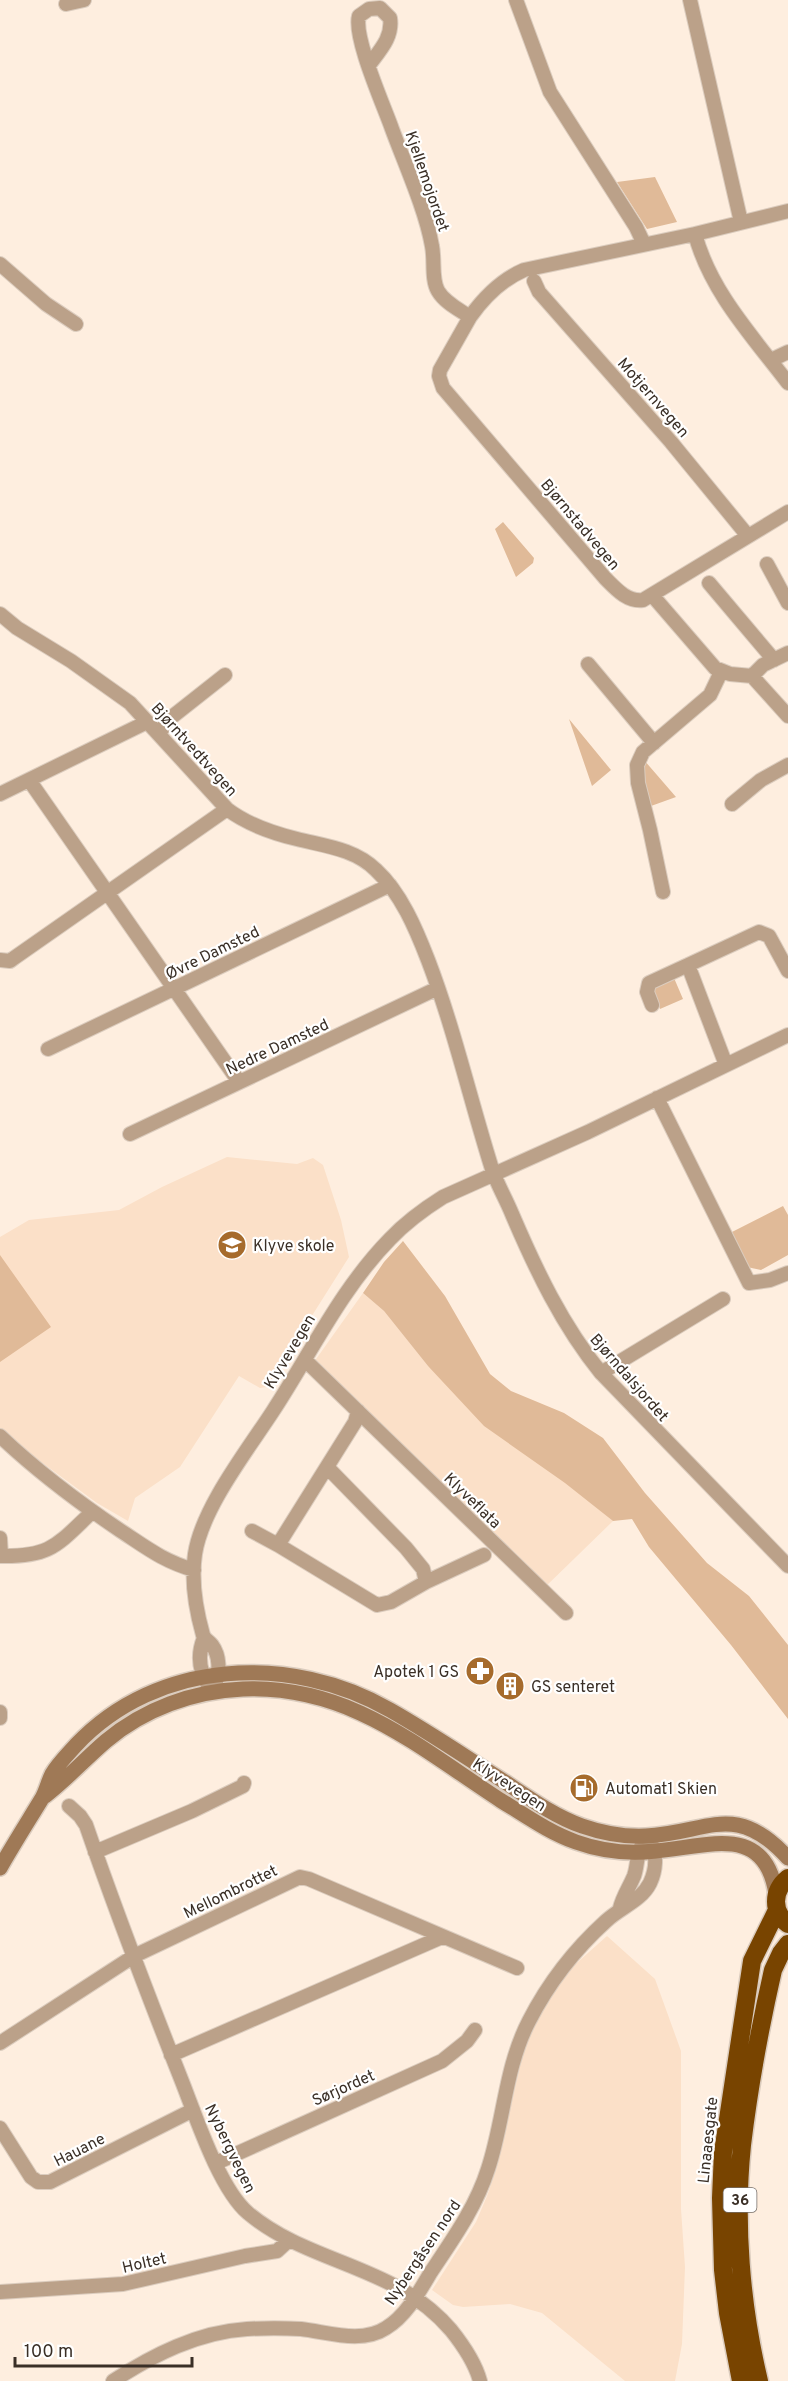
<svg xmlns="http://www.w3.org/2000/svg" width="788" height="2381" font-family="Overpass,sans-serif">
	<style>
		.built { fill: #fbe0c8 }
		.green { fill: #e0ba98 }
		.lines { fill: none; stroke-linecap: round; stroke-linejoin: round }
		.street-casing { stroke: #dbccbe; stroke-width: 16 }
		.secondary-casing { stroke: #dbccbe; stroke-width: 18 }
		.highway-casing { stroke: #dbccbe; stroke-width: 21 }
		.street { stroke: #bba189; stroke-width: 14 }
		.secondary { stroke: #9f7956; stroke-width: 15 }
		.highway { stroke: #784400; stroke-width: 18 }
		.labels { text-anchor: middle; stroke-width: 4.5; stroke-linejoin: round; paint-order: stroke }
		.shield { fill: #fff; stroke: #756d67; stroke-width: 1.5 }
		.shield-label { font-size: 15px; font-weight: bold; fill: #3a2f26 }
		.street-label { font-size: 16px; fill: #3a2f26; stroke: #fff }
		.poi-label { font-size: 16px; fill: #3a2f26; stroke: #fff; text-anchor: start }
	</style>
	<rect width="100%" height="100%" fill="#feeedf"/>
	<path class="built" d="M 227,1157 L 297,1164 L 313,1158 L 323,1165 L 341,1220 L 349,1257 L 267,1387 L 260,1388 L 239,1376 L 180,1467 L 135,1498 L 128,1521 L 97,1503 L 33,1456 L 0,1428 L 0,1237 L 29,1220 L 119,1210 L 162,1187 Z
		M 363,1293 L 384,1311 L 428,1366 L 613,1521 L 540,1592 L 314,1362 Z
		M 607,1936 L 655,1979 L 681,2051 L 681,2209 L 685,2267 L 682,2344 L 675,2381 L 625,2381 L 542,2313 L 510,2304 L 463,2307 L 453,2305 L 432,2290 L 476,2222 L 487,2196 L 496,2170 L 524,2049 L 546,2003 L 570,1969 Z"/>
	<path class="green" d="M 655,177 L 677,222 L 647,229 L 617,182 Z
		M 503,522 L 534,558 L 533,563 L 516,577 L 495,529 Z
		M 569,719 L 611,770 L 592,786 Z
		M 644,760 L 676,797 L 651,806 C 639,796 643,774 644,760 Z
		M 674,978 L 683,999 L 660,1009 L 652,988 Z
		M 783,1206 L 788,1215 L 788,1255 L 761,1270 L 747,1267 L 730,1233 Z
		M 403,1241 L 445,1296 L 490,1374 L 511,1391 L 564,1413 L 603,1438 L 645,1493 L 707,1563 L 749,1596 L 788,1645 L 788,1719 L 731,1645 L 649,1547 L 632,1519 L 613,1521 L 565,1483 L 484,1426 L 428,1366 L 384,1311 L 363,1293 L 384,1262 Z
		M 0,1255 L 51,1327 L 0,1362 Z"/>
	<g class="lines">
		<g class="street-casing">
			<path id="street" d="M 516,0 L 550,92 L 636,227 L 644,244
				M 690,0 L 741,222
				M 66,4 L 84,0
				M 369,65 C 380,50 393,37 390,18 L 380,8 L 369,9 L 359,16 C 353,37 384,106 392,129 C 405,164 426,211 432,246 C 435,260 431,279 438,291 C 445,303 460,310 470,317 C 485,296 501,280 524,270 L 695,234
				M 788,211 L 695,234 C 710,291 753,337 788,383
				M 0,264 L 46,304 L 76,324
				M 534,281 L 539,292 L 671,442 L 748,536
				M 470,317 L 440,370 L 439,376 L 443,388 L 605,578 C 616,589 627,602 643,600 L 788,512
				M 771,360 L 788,352
				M 767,564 L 788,603
				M 709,583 L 774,660
				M 652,595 L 715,668 L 730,674 L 752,676 L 763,665 L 788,653
				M 0,614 L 17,628 L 71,661 L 130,703 L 227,809 C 248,825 272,833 297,839 C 325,846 355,849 376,870 C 401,893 416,929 428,960 C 454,1028 470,1099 492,1169 C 497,1184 506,1199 512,1214 C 536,1270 562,1325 601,1373 L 788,1566
				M 588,664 L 654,743
				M 752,676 L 788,716
				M 159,734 L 168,720 L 225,675
				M 29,780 L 239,1082
				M 0,794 L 147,722
				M 732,804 L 761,780 L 788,765
				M 663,892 L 650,830 L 638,783 L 637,765 L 643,752 L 710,695 L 721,672
				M 0,960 L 10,961 L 14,958 L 227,809
				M 652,1005 L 647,992 L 649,983 L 688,965
				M 48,1049 L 390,885
				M 726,1065 L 688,965 L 759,932 L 769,936 L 788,971
				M 657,1098 L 749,1283 L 770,1280 L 788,1273
				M 130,1134 L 438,988
				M 305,1360 L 566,1613
				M 601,1373 L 723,1299
				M 0,1436 C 37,1471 78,1502 121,1531 C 147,1548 163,1561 194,1570
				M 327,1467 L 406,1548 L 423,1569 L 426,1582 L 391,1602 L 377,1605 L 278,1545 L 355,1422 L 358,1411
				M 252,1531 L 278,1545
				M 0,1538 L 1,1556
				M 0,1556 C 51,1557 57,1545 92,1512
				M 426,1582 L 484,1555
				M 204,1638 C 197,1655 199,1671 209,1687
				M 215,1684 C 220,1672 220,1656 212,1645 C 209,1641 205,1640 203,1635 C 196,1610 191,1580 195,1554 C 202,1508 247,1451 273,1411 C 311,1353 341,1289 390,1239 C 406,1222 424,1209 443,1197 L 588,1132 L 788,1035
				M 0,1712 L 0,1718
				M 69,1806 L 80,1816 L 86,1825 C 116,1912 149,1998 183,2084 C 197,2120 220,2189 248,2213 C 310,2265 395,2264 451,2330 C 463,2345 475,2362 480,2381
				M 95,1852 L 192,1811 L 243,1786 L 244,1783
				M 620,1908 C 623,1896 629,1888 634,1876 C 638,1865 636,1854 643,1843
				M 0,2043 L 134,1956 L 300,1877 L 309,1879 L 517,1968
				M 171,2055 L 442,1937
				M 0,2128 L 31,2177 L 38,2182 L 50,2182 L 193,2110
				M 216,2163 L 442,2061 L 467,2041 L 475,2030
				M 0,2292 L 123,2284 L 245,2256 L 277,2251 L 289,2240
				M 113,2381 C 153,2355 198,2332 247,2329 C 265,2328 283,2328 301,2329 C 328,2332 362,2344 386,2328 C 406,2316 419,2292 431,2272 C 453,2239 476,2207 488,2169 C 504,2121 505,2067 529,2021 C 549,1982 574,1950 606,1921 C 621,1907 641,1901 650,1883 C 656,1870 657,1855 651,1843"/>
		</g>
		<g class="secondary-casing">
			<path id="secondary" d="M 45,1796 C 67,1779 85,1759 106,1741 C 144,1709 193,1691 243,1689 C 349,1685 417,1746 500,1800 C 525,1815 548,1832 576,1842 C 601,1851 629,1854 656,1851 C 707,1847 765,1822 776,1894
				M 0,1868 C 13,1845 27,1823 41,1800 C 46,1792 48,1782 52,1774 C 58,1764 68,1754 76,1745 C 157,1659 291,1653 390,1710 C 429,1732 467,1758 505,1782 C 529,1798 554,1816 582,1826 C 602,1833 625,1837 646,1836 C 708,1833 735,1800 788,1858"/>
		</g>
		<g class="highway-casing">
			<path id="highway" d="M 788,1878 C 772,1891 772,1912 788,1924
				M 741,2381 L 728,2313 L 723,2270 L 721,2198 L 723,2152 L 752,1961 L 777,1910
				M 759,2381 C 741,2306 734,2223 742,2145 C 749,2087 760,2027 773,1970 L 781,1953 L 788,1944"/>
		</g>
		<use href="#street" class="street"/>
		<use href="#secondary" class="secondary"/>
		<use href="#highway" class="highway"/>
	</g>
	<defs>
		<g id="school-disc" transform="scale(1.5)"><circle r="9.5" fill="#a66b2c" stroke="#fff"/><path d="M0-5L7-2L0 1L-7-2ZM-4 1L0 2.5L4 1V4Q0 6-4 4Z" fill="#fff"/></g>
		<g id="pharmacy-disc" transform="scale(1.5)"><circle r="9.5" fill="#a66b2c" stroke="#fff"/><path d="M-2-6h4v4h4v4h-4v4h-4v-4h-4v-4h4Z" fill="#fff"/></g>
		<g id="building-disc" transform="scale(1.5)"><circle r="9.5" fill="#a66b2c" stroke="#fff"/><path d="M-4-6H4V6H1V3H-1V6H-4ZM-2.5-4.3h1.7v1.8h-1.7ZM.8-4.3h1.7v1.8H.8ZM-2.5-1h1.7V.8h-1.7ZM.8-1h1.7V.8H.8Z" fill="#fff"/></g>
		<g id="fuel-disc" transform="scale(1.5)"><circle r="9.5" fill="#a66b2c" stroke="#fff"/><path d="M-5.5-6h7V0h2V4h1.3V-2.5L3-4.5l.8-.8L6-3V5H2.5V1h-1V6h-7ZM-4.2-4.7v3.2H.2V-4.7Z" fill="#fff"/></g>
	</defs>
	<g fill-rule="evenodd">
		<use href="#school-disc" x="232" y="1245"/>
		<use href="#pharmacy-disc" x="480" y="1671"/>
		<use href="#building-disc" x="510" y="1686"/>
		<use href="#fuel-disc" x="584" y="1788"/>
	</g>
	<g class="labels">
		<rect class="shield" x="723.5" y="2188" width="33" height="24" rx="4.5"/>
		<g class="shield-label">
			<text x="740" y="2205">36</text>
		</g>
		<g class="street-label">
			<text transform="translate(428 181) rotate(71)" y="6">Kjellemojordet</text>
			<text transform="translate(654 397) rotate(49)" y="6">Motjernvegen</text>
			<text transform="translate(581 524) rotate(50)" y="6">Bjørnstadvegen</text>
			<text transform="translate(195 749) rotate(48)" y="6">Bjørntvedtvegen</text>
			<text transform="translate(212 952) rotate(-26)" y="6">Øvre Damsted</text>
			<text transform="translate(277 1046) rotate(-25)" y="6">Nedre Damsted</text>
			<text transform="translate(289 1351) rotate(-59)" y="6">Klyvevegen</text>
			<text transform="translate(630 1377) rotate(49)" y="6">Bjørndalsjordet</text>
			<text transform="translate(473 1500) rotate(44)" y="6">Klyveflata</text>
			<text transform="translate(510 1784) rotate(33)" y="6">Klyvevegen</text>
			<text transform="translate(230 1891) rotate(-26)" y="6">Mellombrottet</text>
			<text transform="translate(343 2087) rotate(-24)" y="6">Sørjordet</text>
			<text transform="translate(707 2140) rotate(-84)" y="6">Linaaesgate</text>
			<text transform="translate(231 2148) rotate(64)" y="6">Nybergvegen</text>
			<text transform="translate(79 2149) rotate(-27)" y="6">Hauane</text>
			<text transform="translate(422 2252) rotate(-56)" y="6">Nybergåsen nord</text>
			<text transform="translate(144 2262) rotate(-13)" y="6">Holtet</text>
		</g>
		<g class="poi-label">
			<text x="253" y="1251">Klyve skole</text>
			<text x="459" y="1677" text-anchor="end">Apotek 1 GS</text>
			<text x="531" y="1692">GS senteret</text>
			<text x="605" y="1794">Automat1 Skien</text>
		</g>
	</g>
	<path d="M15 2357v9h177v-9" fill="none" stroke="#3a2f26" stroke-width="3"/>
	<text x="24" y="2357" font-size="18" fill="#3a2f26" stroke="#ffffff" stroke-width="4.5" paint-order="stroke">100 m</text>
</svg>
